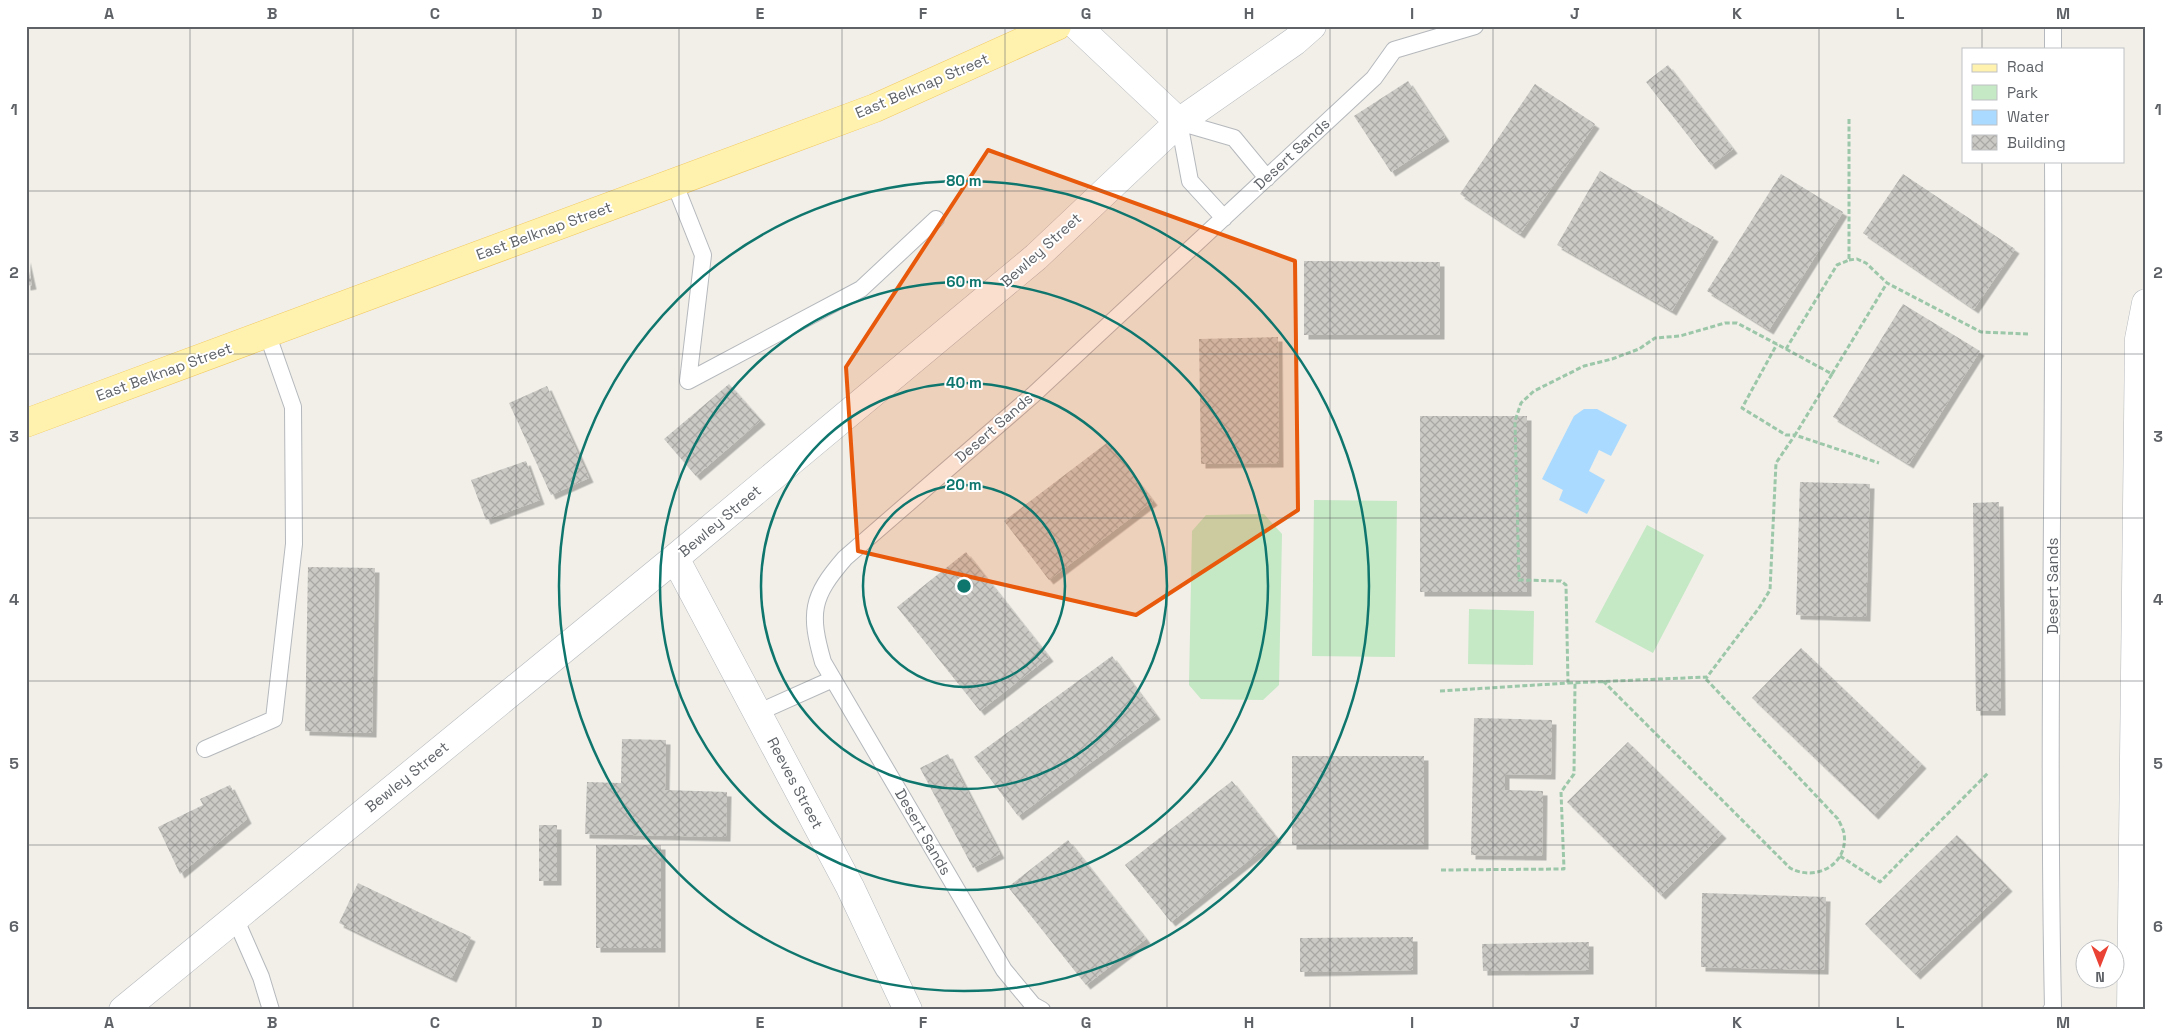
<svg xmlns="http://www.w3.org/2000/svg" width="2172" height="1036" font-family="'Space Grotesk',sans-serif">
	<style>
		.park { fill: #c5e8c5 }
		.water { fill: #aadaff }
		.building { fill: url(#building-cross-hatch); filter: url(#shadow) }
		.lines { fill: none; stroke-linecap: round; stroke-linejoin: round }
		.service-casing { stroke: #b5b8bc; stroke-width: 18 }
		.minor-casing { stroke: #b5b8bc; stroke-width: 29 }
		.primary-casing { stroke: #f2c960; stroke-width: 29 }
		.path { stroke: #9cc7a9; stroke-width: 3; stroke-dasharray: 5 2.5; stroke-linecap: butt }
		.service { stroke: #fff; stroke-width: 16 }
		.minor { stroke: #fff; stroke-width: 28 }
		.primary { stroke: #fff2af; stroke-width: 28 }
		.marked { fill: #e8590c; fill-opacity: 0.2; stroke: #e8590c; stroke-width: 4; stroke-linejoin: round }
		.grid { fill: none; stroke: #5f6368; stroke-width: 1; stroke-opacity: 0.55 }
		.ring { fill: none; stroke: #0f766e; stroke-width: 2.5 }
		.labels { text-anchor: middle; stroke-width: 4; stroke-linejoin: round; paint-order: stroke }
		.street-label { font-size: 15px; fill: #5f6368; stroke: #fff }
		.centre { fill: #0f766e; stroke: #fff; stroke-width: 2.5 }
		.ring-label { font-size: 15px; text-anchor: middle; font-weight: bold; fill: #0f766e; stroke: #fff; stroke-width: 4; stroke-linejoin: round; paint-order: stroke }
		.neatline { fill: none; stroke: #5f6368; stroke-width: 2 }
		.grid-label { font-size: 16px; text-anchor: middle; font-weight: bold; fill: #5f6368 }
	</style>
	<defs>
		<pattern id="building-cross-hatch" width="8" height="8" patternUnits="userSpaceOnUse" patternTransform="scale(1.25)"><rect width="8" height="8" fill="#cccac5"/><path d="M0 0l8 8M0 8l8-8" fill="none" stroke="#a9a8a4"/></pattern>
		<filter id="shadow"><feDropShadow dx="4.5" dy="4.5" stdDeviation="0" flood-color="#0004"/></filter>
	</defs>
	<rect width="100%" height="100%" fill="#f1efe8"/>
	<path class="park" d="M 1314,500 L 1397,501 L 1395,657 L 1312,656 Z
		M 1264,514 L 1282,534 L 1279,685 L 1263,700 L 1201,699 L 1189,685 L 1192,531 L 1206,515 Z
		M 1647,525 L 1704,555 L 1653,653 L 1595,622 Z
		M 1469,609 L 1534,611 L 1533,665 L 1468,664 Z"/>
	<path class="water" d="M 1584,409 L 1597,409 L 1627,425 L 1611,456 L 1599,450 L 1589,471 L 1605,480 L 1587,514 L 1559,500 L 1563,490 L 1542,479 L 1574,416 Z"/>
	<path class="building" d="M 1668,65 L 1733,149 L 1711,165 L 1646,82 Z
		M 1408,81 L 1445,137 L 1391,172 L 1354,116 Z
		M 1535,84 L 1595,124 L 1520,234 L 1460,194 Z
		M 1600,171 L 1714,237 L 1672,311 L 1557,245 Z
		M 1781,174 L 1843,212 L 1769,330 L 1707,291 Z
		M 1903,174 L 2015,249 L 1974,309 L 1863,233 Z
		M 26,258 L 32,285 L 26,286 Z
		M 1304,261 L 1440,262 L 1440,335 L 1304,335 Z
		M 1903,304 L 1980,351 L 1909,464 L 1833,417 Z
		M 1278,337 L 1279,463 L 1201,464 L 1199,339 Z
		M 729,384 L 761,420 L 696,476 L 664,439 Z
		M 547,386 L 589,478 L 551,495 L 509,403 Z
		M 1420,416 L 1527,416 L 1527,592 L 1420,592 Z
		M 1108,442 L 1153,501 L 1049,580 L 1004,521 Z
		M 526,461 L 540,500 L 486,520 L 471,480 Z
		M 1800,482 L 1870,484 L 1866,617 L 1796,615 Z
		M 1999,502 L 2001,711 L 1976,711 L 1973,503 Z
		M 966,552 L 1049,657 L 980,711 L 897,607 Z
		M 308,567 L 375,568 L 372,733 L 305,731 Z
		M 1801,648 L 1922,764 L 1874,815 L 1752,698 Z
		M 1112,656 L 1156,715 L 1018,816 L 974,757 Z
		M 1474,718 L 1552,720 L 1551,775 L 1505,774 L 1505,790 L 1543,791 L 1542,856 L 1471,855 Z
		M 622,739 L 666,740 L 665,790 L 727,792 L 726,837 L 585,834 L 587,782 L 621,783 Z
		M 1628,742 L 1722,834 L 1661,895 L 1567,802 Z
		M 948,754 L 1000,854 L 973,868 L 920,768 Z
		M 1292,756 L 1424,756 L 1424,845 L 1292,845 Z
		M 1232,781 L 1277,838 L 1171,922 L 1125,865 Z
		M 230,785 L 247,819 L 180,874 L 158,827 L 203,805 L 200,799 Z
		M 539,825 L 557,825 L 557,881 L 539,881 Z
		M 1957,835 L 2008,887 L 1916,975 L 1865,924 Z
		M 1068,840 L 1146,939 L 1086,985 L 1008,887 Z
		M 596,845 L 661,845 L 661,948 L 596,948 Z
		M 358,883 L 471,937 L 452,978 L 339,923 Z
		M 1702,893 L 1826,897 L 1824,970 L 1701,967 Z
		M 1413,937 L 1413,970 L 1300,972 L 1300,938 Z
		M 1589,942 L 1589,970 L 1483,971 L 1482,944 Z"/>
	<g class="lines">
		<g class="service-casing">
			<path id="service" d="M 2053,26 L 2053,49
				M 674,182 L 703,255 L 688,381 L 861,289 L 936,219
				M 1224,218 L 1190,181 L 1179,122 L 1234,138 L 1267,178
				M 757,713 L 833,679
				M 205,749 L 274,719 L 294,544 L 293,407 L 267,333
				M 235,918 L 261,977 L 271,1010
				M 1042,1010 L 1033,1005 L 1004,970 L 823,662 C 809,613 811,597 845,558 L 1033,395 L 1374,78 L 1394,50 L 1475,26
				M 2051,1010 L 2053,1008 C 2047,726 2055,443 2053,161"/>
		</g>
		<g class="minor-casing">
			<path id="minor" d="M 1077,26 L 1179,122
				M 675,558 L 850,887 L 908,1010
				M 123,1010 L 675,558 L 1036,257 L 1179,122 L 1295,41 L 1312,26
				M 2131,1010 L 2139,339 L 2146,303"/>
		</g>
		<g class="primary-casing">
			<path id="primary" d="M 26,423 L 875,108 L 1057,26"/>
		</g>
		<path class="path" d="M 1849,260 L 1857,259 L 1866,263 L 1887,283 L 1981,332 L 2028,334
			M 1786,349 L 1832,374 L 1795,435 L 1879,463
			M 1832,374 L 1887,283
			M 1603,681 L 1790,868 C 1815,882 1849,865 1844,833 C 1843,829 1840,823 1838,819 L 1704,677
			M 1568,683 L 1707,677 L 1759,608 L 1770,590 L 1776,463 L 1795,435 L 1786,435 L 1742,408 L 1777,344
			M 1440,691 L 1568,683 L 1566,585 L 1561,581 L 1519,580 L 1515,421 L 1521,403 L 1534,391 L 1584,366 L 1612,359 L 1639,349 L 1655,338 L 1680,336 L 1725,323 L 1737,323 L 1786,349 L 1837,265 L 1849,260 L 1849,118
			M 1840,856 L 1880,882 L 1988,773
			M 1441,870 L 1564,869 L 1561,792 L 1574,774 L 1575,682"/>
		<use href="#service" class="service"/>
		<use href="#minor" class="minor"/>
		<use href="#primary" class="primary"/>
	</g>
	<path class="marked" d="M 988,150 L 1295,261 L 1298,510 L 1136,615 L 858,551 L 846,367 Z"/>
	<path class="grid" d="M 190,26 L 190,1010M 353,26 L 353,1010M 516,26 L 516,1010M 679,26 L 679,1010M 842,26 L 842,1010M 1005,26 L 1005,1010M 1167,26 L 1167,1010M 1330,26 L 1330,1010M 1493,26 L 1493,1010M 1656,26 L 1656,1010M 1819,26 L 1819,1010M 1982,26 L 1982,49M 1982,161 L 1982,1010M 26,191 L 2146,191M 26,354 L 2146,354M 26,518 L 2146,518M 26,681 L 2146,681M 26,845 L 2146,845"/>
	<g class="ring">
		<circle cx="964" cy="586" r="101"/>
		<circle cx="964" cy="586" r="203"/>
		<circle cx="964" cy="586" r="304"/>
		<circle cx="964" cy="586" r="405"/>
	</g>
	<g class="labels">
		<g class="street-label">
			<text transform="translate(922 86) rotate(-23)" y="5">East Belknap Street</text>
			<text transform="translate(1292 154) rotate(-43)" y="5">Desert Sands</text>
			<text transform="translate(544 231) rotate(-20)" y="5">East Belknap Street</text>
			<text transform="translate(1041 250) rotate(-42)" y="5">Bewley Street</text>
			<text transform="translate(164 372) rotate(-20)" y="5">East Belknap Street</text>
			<text transform="translate(994 428) rotate(-41)" y="5">Desert Sands</text>
			<text transform="translate(720 521) rotate(-40)" y="5">Bewley Street</text>
			<text transform="translate(2053 586) rotate(-90)" y="5">Desert Sands</text>
			<text transform="translate(407 777) rotate(-39)" y="5">Bewley Street</text>
			<text transform="translate(795 783) rotate(62)" y="5">Reeves Street</text>
			<text transform="translate(923 832) rotate(60)" y="5">Desert Sands</text>
		</g>
	</g>
	<circle cx="964" cy="586" r="8" class="centre"/>
	<g class="ring-label">
		<text x="964" y="186">80 m</text>
		<text x="964" y="287">60 m</text>
		<text x="964" y="388">40 m</text>
		<text x="964" y="490">20 m</text>
	</g>
	<rect width="2172" height="1036" fill="none" stroke="#ffffff" stroke-width="55"/>
	<rect x="1962" y="48" width="162" height="115" fill="#ffffff" stroke="#bfc1c3"/>
	<rect x="1972" y="64" width="25" height="8" fill="#fff2af" stroke="#bfc1c3"/>
	<text x="2007" y="72" font-size="15" fill="#5f6368">Road</text>
	<rect x="1972" y="85" width="25" height="15" fill="#c5e8c5" stroke="#bfc1c3"/>
	<text x="2007" y="98" font-size="15" fill="#5f6368">Park</text>
	<rect x="1972" y="110" width="25" height="15" fill="#aadaff" stroke="#bfc1c3"/>
	<text x="2007" y="122" font-size="15" fill="#5f6368">Water</text>
	<rect x="1972" y="135" width="25" height="15" fill="url(#building-cross-hatch)" stroke="#bfc1c3"/>
	<text x="2007" y="148" font-size="15" fill="#5f6368">Building</text>
	<g transform="translate(2100 964) rotate(180)"><circle r="24" fill="#ffffff" stroke="#bfc1c3"/>
	<path d="M0-4L9 19L0 12L-9 19Z" fill="#ea4335"/>
	<text y="-8" font-size="14" font-weight="bold" text-anchor="middle" fill="#5f6368">N</text>
	</g>
	<rect x="28" y="28" width="2116" height="980" class="neatline"/>
	<g class="grid-label">
		<text x="109" y="19">A</text>
		<text x="272" y="19">B</text>
		<text x="435" y="19">C</text>
		<text x="597" y="19">D</text>
		<text x="760" y="19">E</text>
		<text x="923" y="19">F</text>
		<text x="1086" y="19">G</text>
		<text x="1249" y="19">H</text>
		<text x="1412" y="19">I</text>
		<text x="1575" y="19">J</text>
		<text x="1737" y="19">K</text>
		<text x="1900" y="19">L</text>
		<text x="2063" y="19">M</text>
		<text x="14" y="115">1</text>
		<text x="2158" y="115">1</text>
		<text x="14" y="278">2</text>
		<text x="2158" y="278">2</text>
		<text x="14" y="442">3</text>
		<text x="2158" y="442">3</text>
		<text x="14" y="605">4</text>
		<text x="2158" y="605">4</text>
		<text x="14" y="769">5</text>
		<text x="2158" y="769">5</text>
		<text x="14" y="932">6</text>
		<text x="2158" y="932">6</text>
		<text x="109" y="1028">A</text>
		<text x="272" y="1028">B</text>
		<text x="435" y="1028">C</text>
		<text x="597" y="1028">D</text>
		<text x="760" y="1028">E</text>
		<text x="923" y="1028">F</text>
		<text x="1086" y="1028">G</text>
		<text x="1249" y="1028">H</text>
		<text x="1412" y="1028">I</text>
		<text x="1575" y="1028">J</text>
		<text x="1737" y="1028">K</text>
		<text x="1900" y="1028">L</text>
		<text x="2063" y="1028">M</text>
	</g>
</svg>
